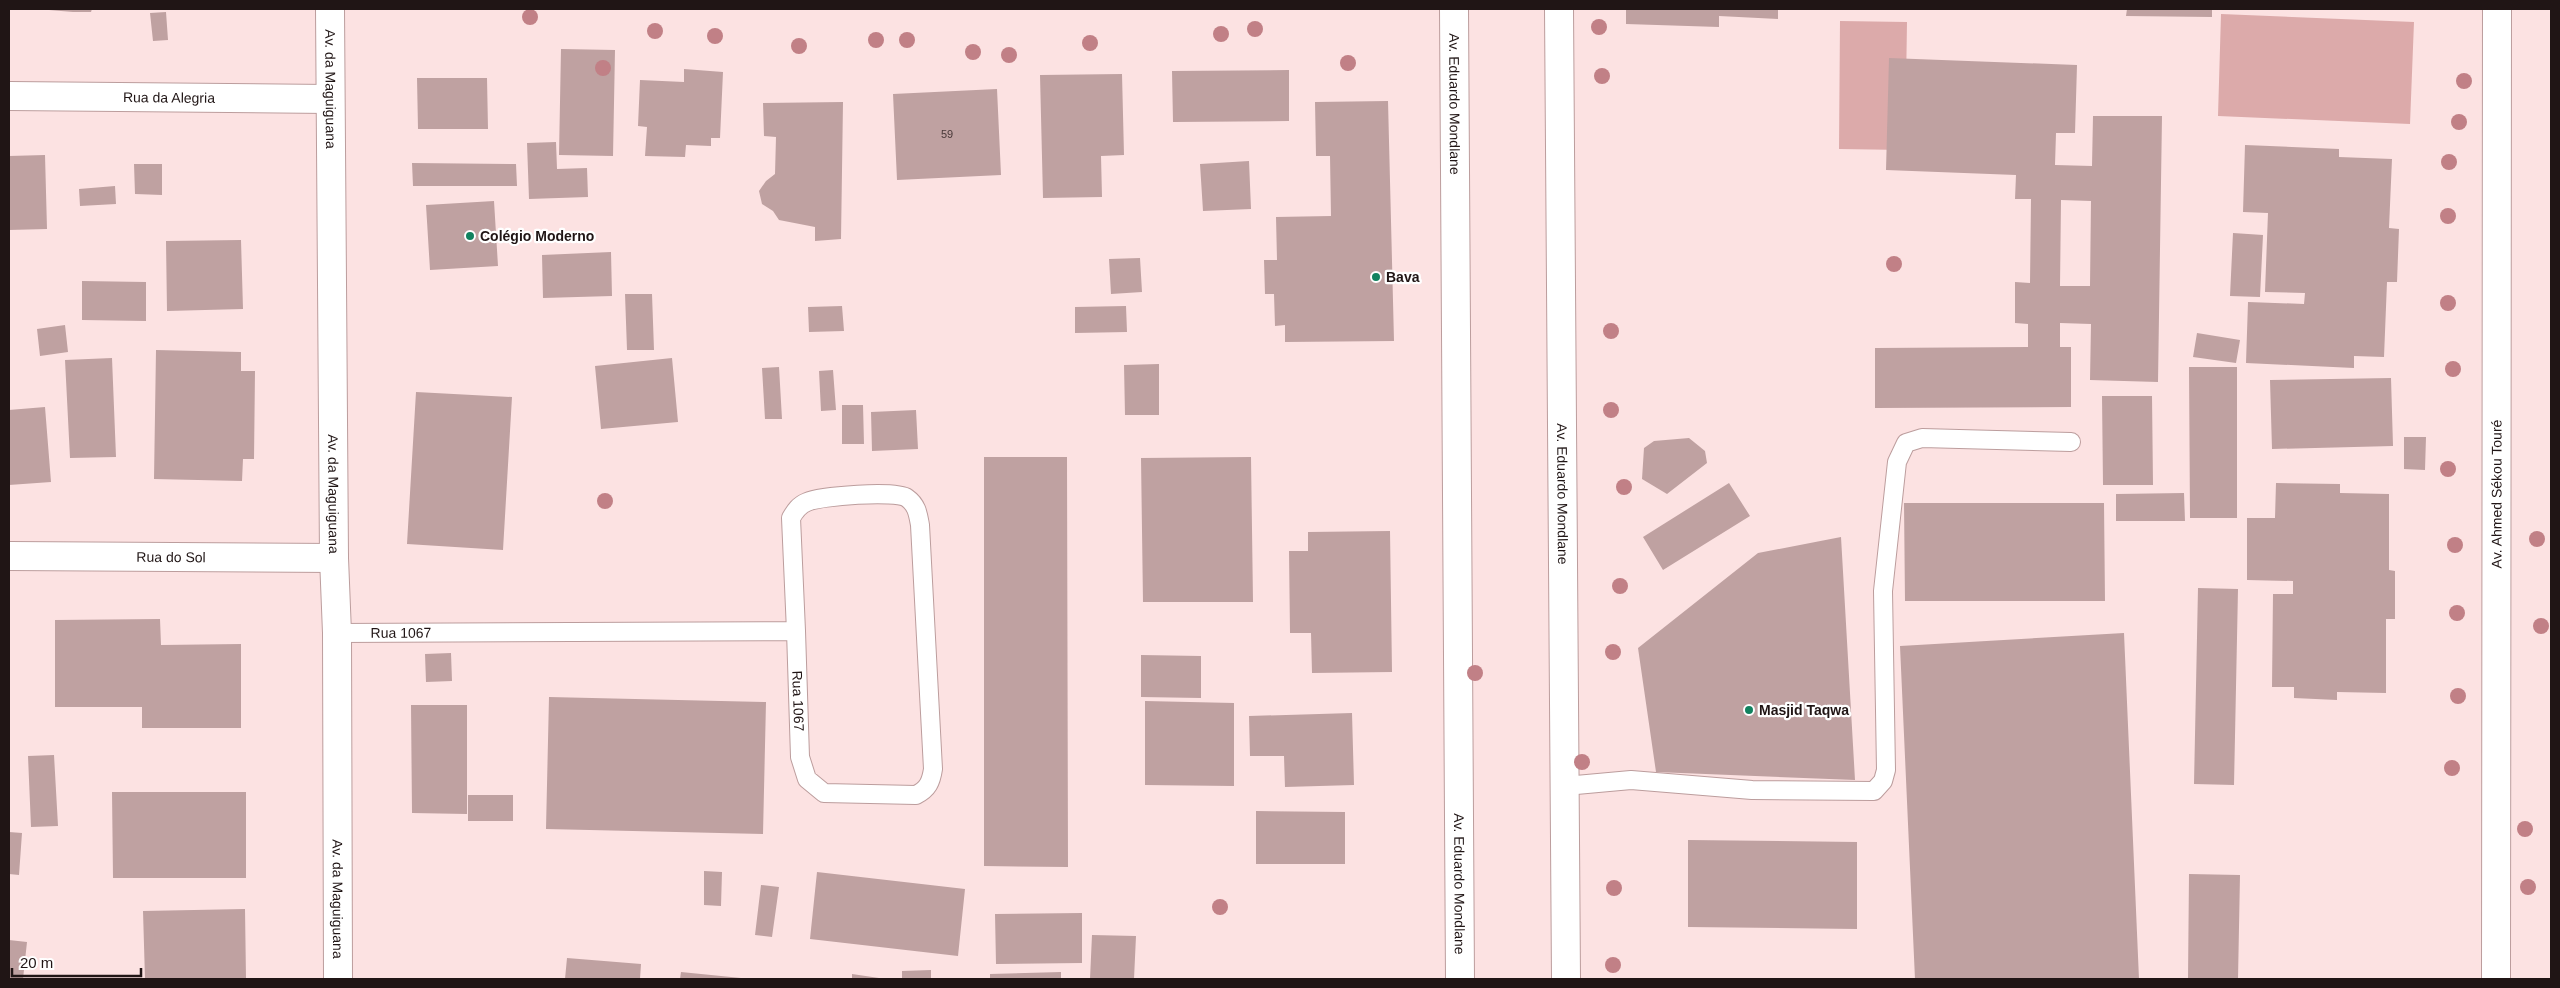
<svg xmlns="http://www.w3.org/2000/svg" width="2560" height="988" font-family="Helvetica,sans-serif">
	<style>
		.green { fill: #dcaaaa }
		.building { fill: #bfa1a1; fill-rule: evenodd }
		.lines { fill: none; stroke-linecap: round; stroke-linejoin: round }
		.service-casing { stroke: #bc9d9d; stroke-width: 20 }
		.minor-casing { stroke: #bc9d9d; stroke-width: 30 }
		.primary-casing { stroke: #bc9d9d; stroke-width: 30 }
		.service { stroke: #fff; stroke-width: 18 }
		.minor { stroke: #fff; stroke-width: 28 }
		.primary { stroke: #fff; stroke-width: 28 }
		.tree { fill: #c18086 }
		.poi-dot { fill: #11825f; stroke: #fff; stroke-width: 2 }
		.labels { text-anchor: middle; stroke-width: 4.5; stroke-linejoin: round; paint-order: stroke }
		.number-label { font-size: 11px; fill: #483838 }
		.street-label { font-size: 14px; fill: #201515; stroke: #fff }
		.poi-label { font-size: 14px; font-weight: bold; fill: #201515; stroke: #fff; text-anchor: start }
	</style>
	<rect width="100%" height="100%" fill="#fce2e2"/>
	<path class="green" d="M 2221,14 L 2414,22 L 2410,124 L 2218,116 Z
		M 1840,21 L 1907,22 L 1905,150 L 1839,149 Z"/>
	<path class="building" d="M 37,9 L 92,9 L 91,12 L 73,12 Z
		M 1626,9 L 1778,9 L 1778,19 L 1719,16 L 1719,27 L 1626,24 Z
		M 2127,9 L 2212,9 L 2212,17 L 2126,16 Z
		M 166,12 L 168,40 L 153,41 L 150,13 Z
		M 561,49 L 615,50 L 613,156 L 559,155 Z
		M 1889,58 L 2077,65 L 2075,133 L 2056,133 L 2055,165 L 2092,166 L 2093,116 L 2162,116 L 2158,382 L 2090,380 L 2091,324 L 2060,323 L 2060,347 L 2071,347 L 2071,407 L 1875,408 L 1875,348 L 2028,347 L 2028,324 L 2015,323 L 2015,282 L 2030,283 L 2031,199 L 2015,199 L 2016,175 L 1886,170 ZM 2061,200 L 2091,201 L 2090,286 L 2060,286 Z
		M 684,69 L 723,72 L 720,138 L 711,138 L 711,146 L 686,145 L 685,157 L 645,156 L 647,127 L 638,126 L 640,80 L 684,82 Z
		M 1289,70 L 1289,121 L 1173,122 L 1172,71 Z
		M 1122,74 L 1124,155 L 1101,156 L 1102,197 L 1043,198 L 1040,75 Z
		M 417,78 L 487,78 L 488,129 L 418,129 Z
		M 997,89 L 1001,175 L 897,180 L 893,94 Z
		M 1388,101 L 1394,341 L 1285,342 L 1285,325 L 1275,326 L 1274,294 L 1265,294 L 1264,260 L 1277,260 L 1276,217 L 1331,216 L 1330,156 L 1316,156 L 1315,102 Z
		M 843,102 L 841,239 L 815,241 L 815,227 L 779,220 L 773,211 L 762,204 L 759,191 L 766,181 L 775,174 L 776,137 L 764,136 L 763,103 Z
		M 556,142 L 557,169 L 587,168 L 588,197 L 529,199 L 527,143 Z
		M 2245,145 L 2339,149 L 2339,157 L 2392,159 L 2389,228 L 2399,229 L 2397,282 L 2387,282 L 2384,357 L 2354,356 L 2354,368 L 2246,363 L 2248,302 L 2304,304 L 2305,293 L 2265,292 L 2268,213 L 2243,212 Z
		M 45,155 L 47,229 L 9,230 L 9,156 Z
		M 1249,161 L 1251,209 L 1203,211 L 1200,164 Z
		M 412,163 L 516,164 L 517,186 L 413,186 Z
		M 134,164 L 162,164 L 162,195 L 135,194 Z
		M 115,186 L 116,204 L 80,206 L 79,189 Z
		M 494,201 L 498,266 L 430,270 L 426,205 Z
		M 2233,233 L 2263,235 L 2260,297 L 2230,296 Z
		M 241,240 L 243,309 L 167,311 L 166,241 Z
		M 611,252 L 612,296 L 543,298 L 542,255 Z
		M 1140,258 L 1142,292 L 1111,294 L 1109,259 Z
		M 82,281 L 146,282 L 146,321 L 82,320 Z
		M 625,294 L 652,294 L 654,350 L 627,350 Z
		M 842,306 L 844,331 L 809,332 L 808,307 Z
		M 1126,306 L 1127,332 L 1075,333 L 1075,307 Z
		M 65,325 L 68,352 L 40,356 L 37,329 Z
		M 2197,333 L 2240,340 L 2236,363 L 2193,357 Z
		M 156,350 L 241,352 L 241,371 L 255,371 L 254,459 L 243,459 L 242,481 L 154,479 Z
		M 112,358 L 116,457 L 70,458 L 65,360 Z
		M 672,358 L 678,422 L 601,429 L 595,366 Z
		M 1159,364 L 1159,415 L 1125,415 L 1124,365 Z
		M 779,367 L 782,419 L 765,419 L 762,368 Z
		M 2189,367 L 2237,367 L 2237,518 L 2190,518 Z
		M 833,370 L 836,410 L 821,411 L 819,371 Z
		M 2391,378 L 2393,446 L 2272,449 L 2270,380 Z
		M 416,392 L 512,397 L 503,550 L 407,544 Z
		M 2102,396 L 2152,396 L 2153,485 L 2103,485 Z
		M 842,405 L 863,405 L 864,444 L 842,444 Z
		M 45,407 L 51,482 L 9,485 L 9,410 Z
		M 916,410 L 918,449 L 872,451 L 871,412 Z
		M 2404,437 L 2426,437 L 2425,470 L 2404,469 Z
		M 1689,438 L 1705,451 L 1707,463 L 1667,494 L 1642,479 L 1644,448 L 1654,441 Z
		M 984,457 L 1067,457 L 1068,867 L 984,866 Z
		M 1251,457 L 1253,602 L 1143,602 L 1141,458 Z
		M 1729,483 L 1750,516 L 1663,570 L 1643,537 Z
		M 2276,483 L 2340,484 L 2340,493 L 2389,494 L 2389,570 L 2395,571 L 2395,619 L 2386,619 L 2386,693 L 2337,692 L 2337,700 L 2294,698 L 2294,687 L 2272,687 L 2273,594 L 2293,594 L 2293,581 L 2247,580 L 2247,518 L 2275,518 Z
		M 2184,493 L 2185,521 L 2116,521 L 2116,494 Z
		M 1904,503 L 2104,503 L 2105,601 L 1905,601 Z
		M 1390,531 L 1392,672 L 1312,673 L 1311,633 L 1290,633 L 1289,551 L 1308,551 L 1308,532 Z
		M 1841,537 L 1855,780 L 1656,772 L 1638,648 L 1758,553 Z
		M 2198,588 L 2238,589 L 2234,785 L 2194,784 Z
		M 160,619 L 161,645 L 241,644 L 241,728 L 142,728 L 142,707 L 55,707 L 55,620 Z
		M 2124,633 L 2139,979 L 1915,979 L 1900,646 Z
		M 451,653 L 452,681 L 426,682 L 425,654 Z
		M 1141,655 L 1201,656 L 1201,698 L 1141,697 Z
		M 549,697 L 766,702 L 763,834 L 546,829 Z
		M 1145,701 L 1234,703 L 1234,786 L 1145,785 Z
		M 411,705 L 467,705 L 467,814 L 412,813 Z
		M 1352,713 L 1354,785 L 1285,787 L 1284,756 L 1250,756 L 1249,716 Z
		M 54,755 L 58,826 L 31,827 L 28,756 Z
		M 112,792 L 246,792 L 246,878 L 113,878 Z
		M 468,795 L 513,795 L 513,821 L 468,821 Z
		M 1256,811 L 1345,812 L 1345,864 L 1256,864 Z
		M 9,832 L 22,833 L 19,875 L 9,874 Z
		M 1688,840 L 1857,842 L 1857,929 L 1688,927 Z
		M 704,871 L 722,872 L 721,906 L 704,905 Z
		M 817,872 L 965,889 L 958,956 L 810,939 Z
		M 2189,874 L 2240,875 L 2238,979 L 2188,979 Z
		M 761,885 L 779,887 L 772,937 L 755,935 Z
		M 245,909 L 246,979 L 145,979 L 143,911 Z
		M 1082,913 L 1082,963 L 996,964 L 995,914 Z
		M 1092,935 L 1136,936 L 1134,979 L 1090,979 Z
		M 9,940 L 27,942 L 23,979 L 9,979 Z
		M 567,958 L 641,964 L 640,979 L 565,979 Z
		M 931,970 L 931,979 L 902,979 L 902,971 Z
		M 681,972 L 741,978 L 741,979 L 680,979 Z
		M 1061,972 L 1061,979 L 990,979 L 990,974 Z
		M 852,974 L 879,978 L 879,979 L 852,979 Z"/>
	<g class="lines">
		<g class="service-casing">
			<g id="service">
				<path id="s1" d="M 337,633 L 796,631 L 800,757 L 807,779 L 824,793 L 916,795 C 928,789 931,782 933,769 L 920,525 C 918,514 917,505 907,498 C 896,490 820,496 807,502 C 799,505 795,511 791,518 L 796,631"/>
				<path d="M 1565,786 L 1631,780 L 1752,790 L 1874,791 L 1883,781 L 1886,770 L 1883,591 L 1897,462 L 1906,443 L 1922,438 L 2071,442"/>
			</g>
		</g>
		<g class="minor-casing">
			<g id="minor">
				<path id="s2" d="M 330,9 L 334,558 L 337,633 L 338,979"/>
				<path id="s3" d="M 9,96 L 329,99"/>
				<path id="s4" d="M 9,556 L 334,558"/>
				<path id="s5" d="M 2496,979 L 2497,9"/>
			</g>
		</g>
		<g class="primary-casing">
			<g id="primary">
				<path id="s6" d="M 1454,9 L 1460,979"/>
				<path id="s7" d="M 1559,9 L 1566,979"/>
			</g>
		</g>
		<use href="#service" class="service"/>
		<use href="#minor" class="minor"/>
		<use href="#primary" class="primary"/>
	</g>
	<g class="tree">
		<circle cx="530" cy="17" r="8"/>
		<circle cx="1599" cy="27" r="8"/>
		<circle cx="1255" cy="29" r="8"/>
		<circle cx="655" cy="31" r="8"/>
		<circle cx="1221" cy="34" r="8"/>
		<circle cx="715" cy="36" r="8"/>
		<circle cx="876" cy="40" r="8"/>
		<circle cx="907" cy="40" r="8"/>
		<circle cx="1090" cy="43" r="8"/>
		<circle cx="799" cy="46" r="8"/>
		<circle cx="973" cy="52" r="8"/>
		<circle cx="1009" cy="55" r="8"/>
		<circle cx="1348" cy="63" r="8"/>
		<circle cx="603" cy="68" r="8"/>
		<circle cx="1602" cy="76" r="8"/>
		<circle cx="2464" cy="81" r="8"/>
		<circle cx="2459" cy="122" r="8"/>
		<circle cx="2449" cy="162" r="8"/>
		<circle cx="2448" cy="216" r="8"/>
		<circle cx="1894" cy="264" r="8"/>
		<circle cx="2448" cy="303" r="8"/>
		<circle cx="1611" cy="331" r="8"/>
		<circle cx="2453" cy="369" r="8"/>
		<circle cx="1611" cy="410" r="8"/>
		<circle cx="2448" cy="469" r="8"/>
		<circle cx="1624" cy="487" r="8"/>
		<circle cx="605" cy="501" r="8"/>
		<circle cx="2537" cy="539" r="8"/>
		<circle cx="2455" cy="545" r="8"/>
		<circle cx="1620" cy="586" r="8"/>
		<circle cx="2457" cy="613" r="8"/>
		<circle cx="2541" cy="626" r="8"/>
		<circle cx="1613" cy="652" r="8"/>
		<circle cx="1475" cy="673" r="8"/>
		<circle cx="2458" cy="696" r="8"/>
		<circle cx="1582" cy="762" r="8"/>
		<circle cx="2452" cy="768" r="8"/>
		<circle cx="2525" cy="829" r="8"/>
		<circle cx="2528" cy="887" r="8"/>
		<circle cx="1614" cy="888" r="8"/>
		<circle cx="1220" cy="907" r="8"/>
		<circle cx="1613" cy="965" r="8"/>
	</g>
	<g class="poi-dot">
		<circle cx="470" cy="236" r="5"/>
		<circle cx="1376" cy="277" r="5"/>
		<circle cx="1749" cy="710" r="5"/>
	</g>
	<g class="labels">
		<g class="number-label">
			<text x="947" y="138">59</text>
		</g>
		<g class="street-label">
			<text dy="5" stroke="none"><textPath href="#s2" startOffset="80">Av. da Maguiguana</textPath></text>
			<text dy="5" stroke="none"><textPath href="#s3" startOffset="160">Rua da Alegria</textPath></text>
			<text dy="5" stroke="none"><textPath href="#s6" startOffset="95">Av. Eduardo Mondlane</textPath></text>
			<text dy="5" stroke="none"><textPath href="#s2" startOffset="485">Av. da Maguiguana</textPath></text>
			<text dy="5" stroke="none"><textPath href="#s7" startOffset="485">Av. Eduardo Mondlane</textPath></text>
			<text dy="5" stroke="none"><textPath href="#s5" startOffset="485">Av. Ahmed Sékou Touré</textPath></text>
			<text dy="5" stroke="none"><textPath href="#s4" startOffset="162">Rua do Sol</textPath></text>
			<text dy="5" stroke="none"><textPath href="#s1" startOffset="64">Rua 1067</textPath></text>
			<text dy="5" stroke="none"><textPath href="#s1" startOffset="529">Rua 1067</textPath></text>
			<text dy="5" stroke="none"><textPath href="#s6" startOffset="875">Av. Eduardo Mondlane</textPath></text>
			<text dy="5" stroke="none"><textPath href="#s2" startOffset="890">Av. da Maguiguana</textPath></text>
		</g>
		<g class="poi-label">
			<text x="480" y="241">Colégio Moderno</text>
			<text x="1386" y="282">Bava</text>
			<text x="1759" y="715">Masjid Taqwa</text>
		</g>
	</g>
	<rect width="2560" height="988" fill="none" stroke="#201515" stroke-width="20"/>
	<path d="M12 968v8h129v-8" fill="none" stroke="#201515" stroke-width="2.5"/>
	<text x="20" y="968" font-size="15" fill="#201515" stroke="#ffffff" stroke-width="4" paint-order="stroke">20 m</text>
</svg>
